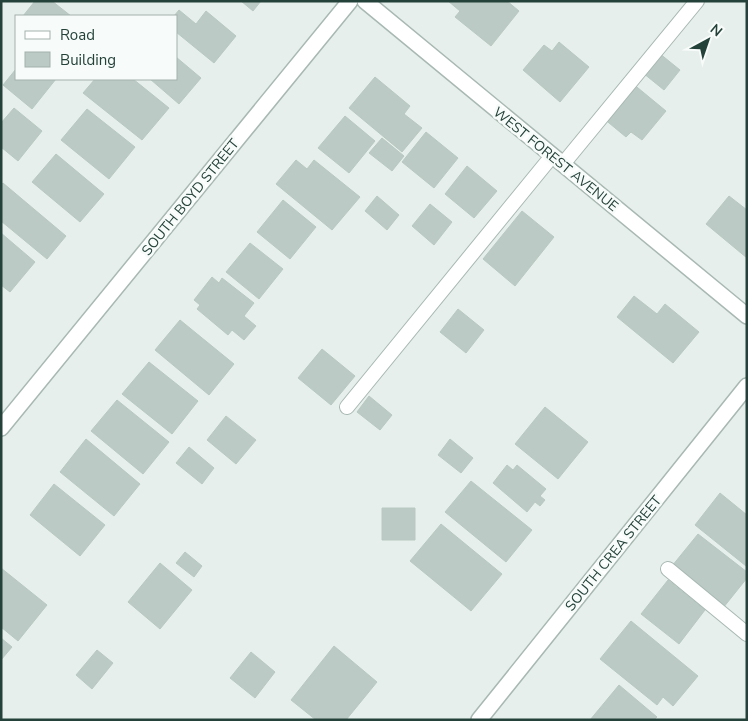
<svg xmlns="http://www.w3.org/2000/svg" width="748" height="721" font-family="'Nunito Sans',sans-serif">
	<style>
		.building { fill: #bbcac4; stroke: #b8c9c2 }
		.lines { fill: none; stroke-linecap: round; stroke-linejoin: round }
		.lane-casing { stroke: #a8b8b2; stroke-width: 16 }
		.street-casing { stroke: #a8b8b2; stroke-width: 18 }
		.lane { stroke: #fff; stroke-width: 14 }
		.street { stroke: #fff; stroke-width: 15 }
		.labels { text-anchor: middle; stroke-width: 5; stroke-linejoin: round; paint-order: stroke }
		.street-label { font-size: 14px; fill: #24423a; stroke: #f7fbf9 }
	</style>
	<rect width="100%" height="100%" fill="#e6efeb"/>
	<path class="building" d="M 35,1 L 52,1 L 71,16 L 23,16 Z
		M 241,1 L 261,1 L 253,11 Z
		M 448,1 L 507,1 L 519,11 L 491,46 L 455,17 L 460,11 Z
		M 179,10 L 196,24 L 206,11 L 236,36 L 214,63 L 176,32 L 176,16 L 174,16 Z
		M 559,42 L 589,67 L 560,102 L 523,70 L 544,45 L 552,51 Z
		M 659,53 L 680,70 L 664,90 L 643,73 Z
		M 176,57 L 201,78 L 179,104 L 150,79 L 176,79 Z
		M 16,69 L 16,79 L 56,79 L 32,109 L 3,85 Z
		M 375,77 L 410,106 L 404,114 L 422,128 L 402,152 L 349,108 Z
		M 95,79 L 133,79 L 169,108 L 142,140 L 83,93 Z
		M 632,83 L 666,111 L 642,140 L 631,132 L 626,137 L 603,118 Z
		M 14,108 L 42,131 L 18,161 L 1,147 L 1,123 Z
		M 87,109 L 135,147 L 109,179 L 61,140 Z
		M 345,116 L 375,141 L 349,173 L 318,148 Z
		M 426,132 L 458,158 L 434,188 L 402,162 Z
		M 382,138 L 404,156 L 392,171 L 369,153 Z
		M 56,154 L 104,194 L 80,222 L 32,182 Z
		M 296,160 L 307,169 L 314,160 L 360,197 L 332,230 L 276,184 Z
		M 467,166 L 497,191 L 474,218 L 445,194 Z
		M 3,183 L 66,236 L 47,259 L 1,221 L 1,185 Z
		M 377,196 L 399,215 L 387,230 L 365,211 Z
		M 729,196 L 747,210 L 747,258 L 706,224 Z
		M 283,200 L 316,227 L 290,259 L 257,232 Z
		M 430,204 L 452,222 L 434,245 L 412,226 Z
		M 522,211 L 554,237 L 515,286 L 483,259 Z
		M 1,233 L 35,262 L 10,292 L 1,285 Z
		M 250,243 L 283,269 L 259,299 L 226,272 Z
		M 212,277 L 219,283 L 222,278 L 254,303 L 244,316 L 256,326 L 244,340 L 232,330 L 228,335 L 197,309 L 200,305 L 194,300 Z
		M 634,296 L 657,314 L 665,304 L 699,332 L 673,363 L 617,317 Z
		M 458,309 L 484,330 L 466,353 L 440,332 Z
		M 180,320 L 234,364 L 209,395 L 155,350 Z
		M 322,349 L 355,376 L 331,405 L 298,378 Z
		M 149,362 L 198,401 L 172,434 L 122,394 Z
		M 369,396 L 392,415 L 380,430 L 357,412 Z
		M 117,400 L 169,442 L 143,474 L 91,431 Z
		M 545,407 L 588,442 L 558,479 L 515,444 Z
		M 226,416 L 256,440 L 236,464 L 207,440 Z
		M 86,439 L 140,484 L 114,516 L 60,472 Z
		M 450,439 L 473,458 L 461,473 L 438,455 Z
		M 189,447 L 214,468 L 202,484 L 176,463 Z
		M 507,465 L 513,470 L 517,465 L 546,489 L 540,496 L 545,500 L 540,506 L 535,502 L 527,512 L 493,483 Z
		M 471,481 L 532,530 L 506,562 L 445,512 Z
		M 54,484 L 105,525 L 80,556 L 30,515 Z
		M 720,493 L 747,515 L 746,566 L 695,525 Z
		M 382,508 L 415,508 L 415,540 L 382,540 Z
		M 441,524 L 502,574 L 471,611 L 410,561 Z
		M 698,534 L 747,572 L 747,578 L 723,608 L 672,566 Z
		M 185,552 L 202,566 L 194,577 L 176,563 Z
		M 160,563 L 192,590 L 160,629 L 128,602 Z
		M 1,568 L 47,605 L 18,641 L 1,627 Z
		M 668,580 L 705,610 L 679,644 L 641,614 Z
		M 631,621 L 698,676 L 673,706 L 663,697 L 657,705 L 600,659 Z
		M 1,638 L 12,647 L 1,660 Z
		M 334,646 L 377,682 L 346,720 L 316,720 L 291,700 Z
		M 97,650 L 113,663 L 92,689 L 76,675 Z
		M 251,652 L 275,672 L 255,698 L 230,678 Z
		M 619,685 L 657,717 L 654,720 L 590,720 Z"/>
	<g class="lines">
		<g class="lane-casing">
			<path id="lane" d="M 563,164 L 697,1
				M 347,407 L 552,156
				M 668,569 L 747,634"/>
		</g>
		<g class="street-casing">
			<path id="street" d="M 365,1 L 747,316
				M 1,428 L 350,1
				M 479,720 L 747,386"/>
		</g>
		<use href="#lane" class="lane"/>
		<use href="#street" class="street"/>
	</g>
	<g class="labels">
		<g class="street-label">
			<text transform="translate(556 159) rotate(39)" y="5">WEST FOREST AVENUE</text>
			<text transform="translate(190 197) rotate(-51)" y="5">SOUTH BOYD STREET</text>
			<text transform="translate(613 553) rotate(-51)" y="5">SOUTH CREA STREET</text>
		</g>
	</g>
	<rect width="748" height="721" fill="none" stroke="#24423a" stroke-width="5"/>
	<rect x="15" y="15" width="162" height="65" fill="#f7fbf9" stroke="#a3b1ad"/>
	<rect x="25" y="31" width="25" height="8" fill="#ffffff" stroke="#a3b1ad"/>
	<text x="60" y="40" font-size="15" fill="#24423a">Road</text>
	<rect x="25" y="52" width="25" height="15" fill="#bbcac4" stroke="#a3b1ad"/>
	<text x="60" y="65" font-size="15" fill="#24423a">Building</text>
	<g transform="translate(708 40) rotate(40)" stroke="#f7fbf9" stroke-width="4" paint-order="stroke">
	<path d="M0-4L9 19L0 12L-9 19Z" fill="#24423a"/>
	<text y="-8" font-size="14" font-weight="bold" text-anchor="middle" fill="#24423a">N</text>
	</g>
</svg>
